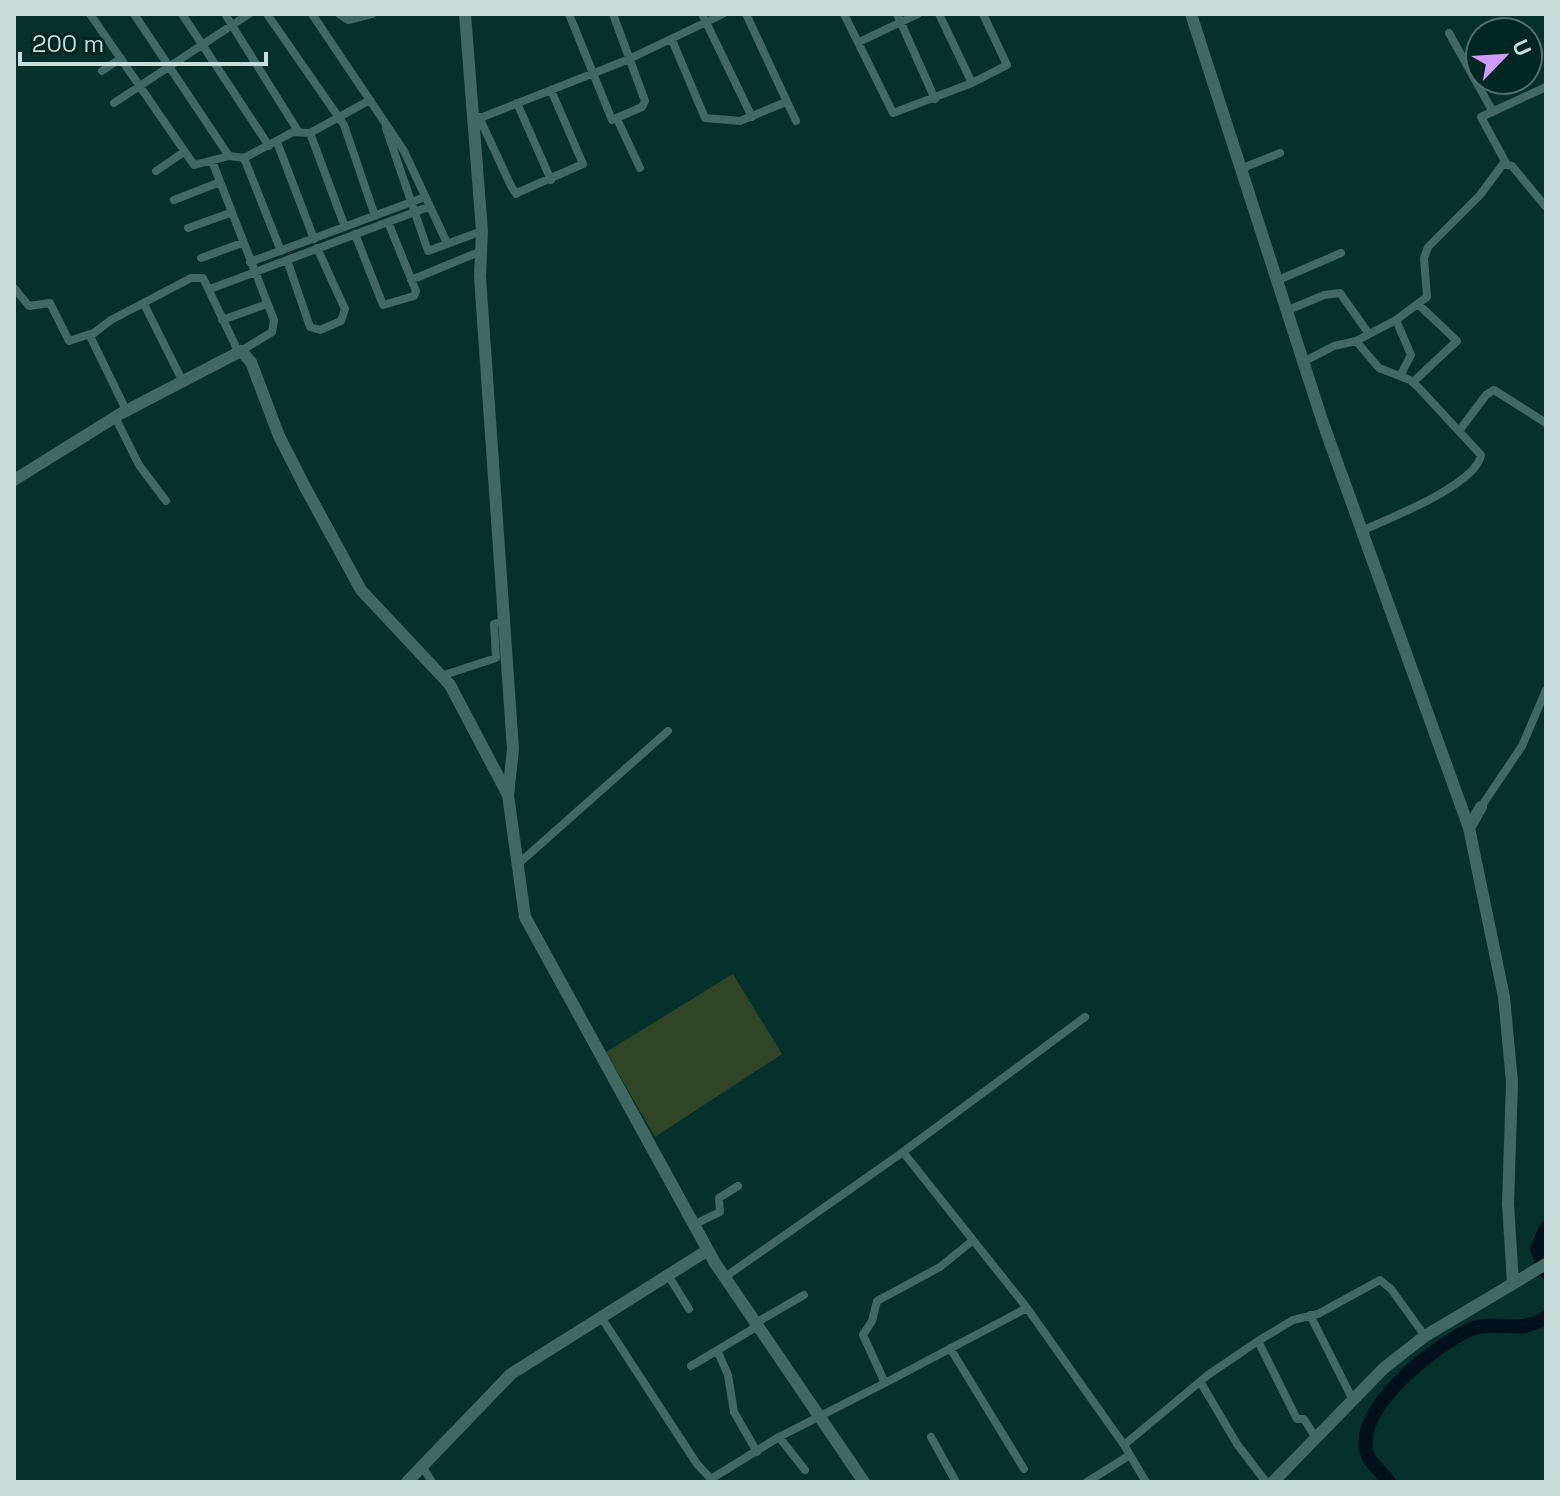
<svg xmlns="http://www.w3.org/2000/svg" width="1560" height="1496" font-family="'Space Grotesk',sans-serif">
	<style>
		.green { fill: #304526 }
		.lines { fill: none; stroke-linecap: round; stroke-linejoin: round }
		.river { stroke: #00111b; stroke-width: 14 }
		.street { stroke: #416863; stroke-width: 8 }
		.secondary { stroke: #416863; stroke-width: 12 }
	</style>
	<rect width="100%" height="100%" fill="#06302c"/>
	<path class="green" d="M 733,974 L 782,1054 L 655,1137 L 606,1052 Z"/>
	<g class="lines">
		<path class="river" d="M 1546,1228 L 1537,1249 L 1546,1272
			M 1389,1482 C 1383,1474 1374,1466 1369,1458 C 1347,1412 1435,1346 1469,1330 C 1495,1318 1521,1336 1546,1317"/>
		<path class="street" d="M 90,14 L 194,165 L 229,156 L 244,158 L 293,132 L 310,133 L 370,100
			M 134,14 L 229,156
			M 182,14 L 269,146
			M 225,14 L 298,131
			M 267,14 L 344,125 L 375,216
			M 312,14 L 404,151 L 447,243
			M 339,14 L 348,20 L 372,14
			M 569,14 L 612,120 L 642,107 L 645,101 L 613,14
			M 702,14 L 752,117
			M 746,14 L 796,121
			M 844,14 L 893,113 L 972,83 L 1007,65 L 983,14
			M 897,14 L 935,99
			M 939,14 L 972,83
			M 1449,33 L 1493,112
			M 672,40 L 705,118 L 740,121 L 786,102
			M 859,42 L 918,14
			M 102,71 L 121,58
			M 114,103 L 249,14
			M 517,103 L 551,180
			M 479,117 L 511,186 L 516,194 L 519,192 L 583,164 L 551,90
			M 617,119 L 640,168
			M 475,120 L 627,60 L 723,14
			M 386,128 L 428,251 L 482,231
			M 310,133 L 345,227
			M 277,142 L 314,239
			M 244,158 L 281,251
			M 212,161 L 274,320 L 272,332 L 241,351
			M 1506,163 L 1481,117 L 1546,87
			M 1240,169 L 1280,153
			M 156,171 L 184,152
			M 174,200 L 220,182
			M 188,228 L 230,213
			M 355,234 L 383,305 L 414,296 L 416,291 L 388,222
			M 201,258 L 242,243
			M 287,260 L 310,327 L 320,330 L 341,321 L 345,309 L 317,248
			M 250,262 L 425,197
			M 411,280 L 479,252
			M 1276,281 L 1341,253
			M 14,288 L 29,306 L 50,303 L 69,341 L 90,334
			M 210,289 L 428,207
			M 144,304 L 182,380
			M 1286,311 L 1324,295 L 1340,293 L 1369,334
			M 222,320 L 267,304
			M 1356,341 L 1396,320
			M 1303,362 L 1334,346 L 1356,341 L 1379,368 L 1410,380 L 1418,387 L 1481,455 C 1476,485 1388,519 1361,531
			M 1400,376 L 1411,355 L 1396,320 L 1427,297 L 1424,258 L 1428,247 L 1480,195 L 1503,164 L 1512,166 L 1546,207
			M 1413,382 L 1457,341 L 1419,305
			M 126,410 L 90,336 L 111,320 L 191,278 L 203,278 L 238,351
			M 115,417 L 139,465 L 166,501
			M 1459,431 L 1486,395 L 1494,390 L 1546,423
			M 441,676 L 496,658 L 494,624 L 504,621
			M 1481,807 L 1522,746 L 1546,690
			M 517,865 L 668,731
			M 903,1152 L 1085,1017
			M 695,1224 L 720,1212 L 719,1198 L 738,1186
			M 668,1275 L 689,1309
			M 725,1277 L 903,1152 L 1027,1308 L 1124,1445
			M 1310,1315 L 1352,1398
			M 601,1317 L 697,1464 L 713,1481
			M 754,1324 L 804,1295
			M 1258,1341 L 1297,1419 L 1304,1419 L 1315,1437
			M 950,1348 L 1024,1469
			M 718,1352 L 728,1375 L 734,1412 L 757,1452
			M 691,1366 L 756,1327
			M 885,1383 L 1027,1308
			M 1201,1383 L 1237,1444 L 1266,1482
			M 779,1437 L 805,1470
			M 931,1437 L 956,1482
			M 422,1466 L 432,1482
			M 711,1479 L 779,1437 L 885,1383 L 863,1335 L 872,1321 L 877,1301 L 940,1267 L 972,1241
			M 1087,1482 L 1130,1455
			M 1146,1482 L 1124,1445 L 1208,1375 L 1258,1341 L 1293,1320 L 1318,1314 L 1380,1280 L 1391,1289 L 1425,1336"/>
		<path class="secondary" d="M 465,14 L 482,231 L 480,277 L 513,749 L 508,795 L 525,917 L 715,1263 L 864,1482
			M 1191,14 L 1323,423 L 1469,828 L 1504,997 L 1512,1082 L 1508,1204 L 1513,1283
			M 14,480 L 120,414 L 241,351 L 251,362 L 279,436 L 305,487 L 361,590 L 450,685 L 508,795
			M 1469,828 L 1481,807
			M 407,1482 L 511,1374 L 708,1250
			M 1273,1482 L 1384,1368 L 1425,1336 L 1546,1264"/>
	</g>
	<rect width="1560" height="1496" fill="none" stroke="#c8ddd9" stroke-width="32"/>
	<g transform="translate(1504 56) rotate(65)"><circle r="38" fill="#002622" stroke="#506f6b" stroke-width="2"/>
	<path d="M0-6L14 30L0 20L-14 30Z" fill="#d09dff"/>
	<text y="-12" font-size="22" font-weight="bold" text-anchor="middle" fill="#c8ddd9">U</text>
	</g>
	<path d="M20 52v12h246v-12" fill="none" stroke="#c8ddd9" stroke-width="4"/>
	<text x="32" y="52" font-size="24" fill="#c8ddd9" stroke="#002622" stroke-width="6" paint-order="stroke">200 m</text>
</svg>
